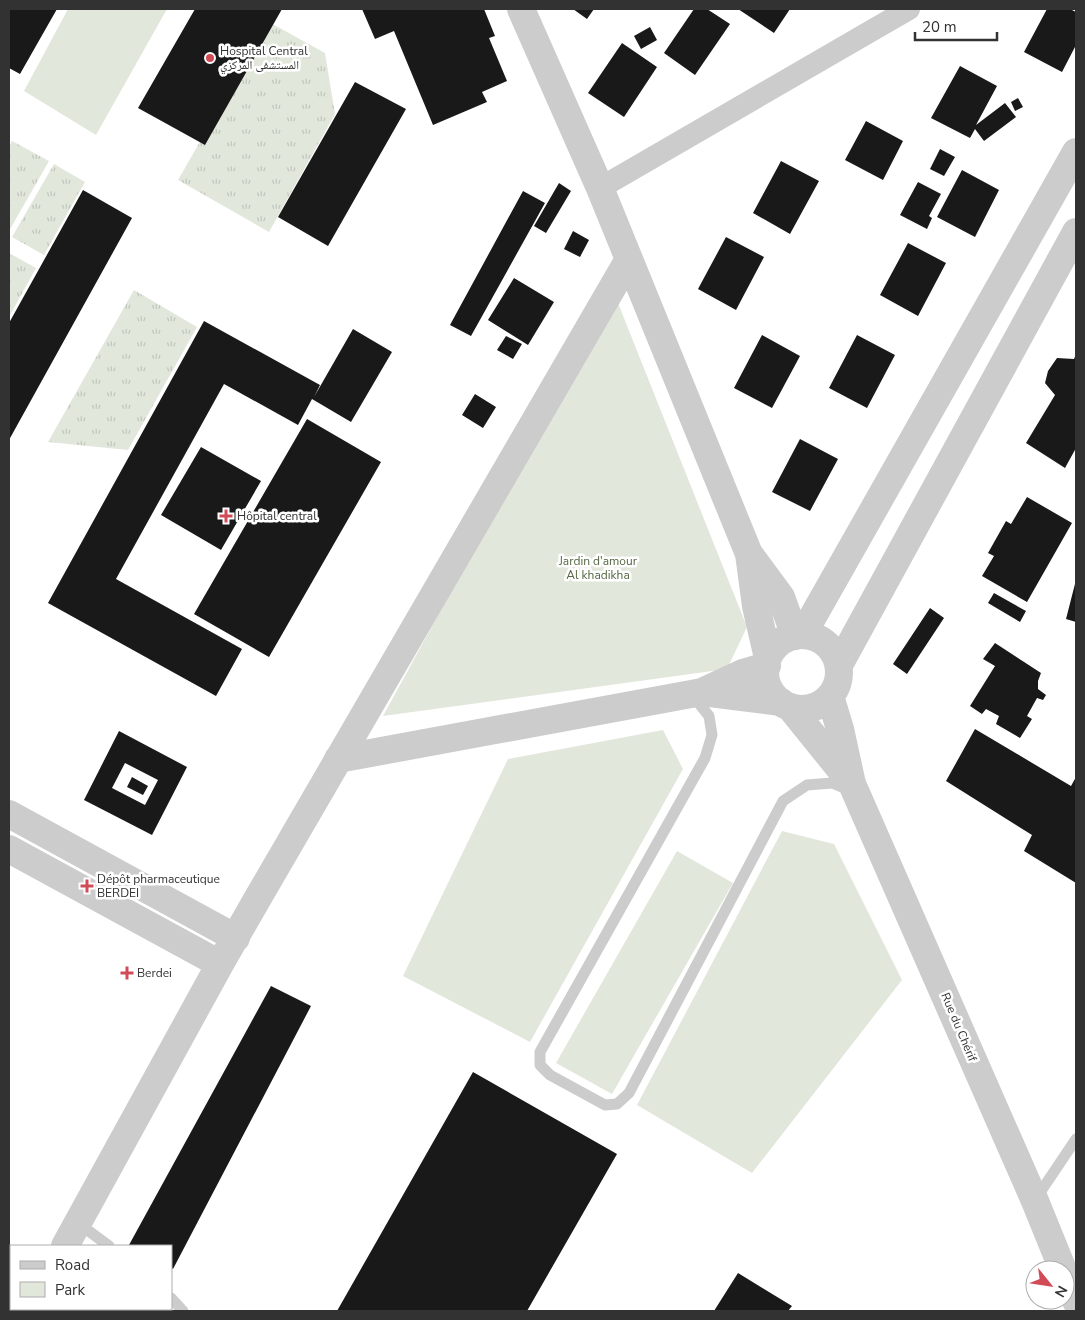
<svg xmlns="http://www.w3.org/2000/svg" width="1085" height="1320" font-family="'Nunito Sans','Noto Naskh Arabic',sans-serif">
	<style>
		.grass { fill: url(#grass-tufts) }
		.green { fill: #e2e7dc }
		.building { fill: #191919; fill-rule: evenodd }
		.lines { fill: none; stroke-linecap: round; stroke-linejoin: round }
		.path { stroke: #c6c6c6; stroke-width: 3; stroke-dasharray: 2.5 2.5; stroke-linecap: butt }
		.service { stroke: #ccc; stroke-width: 11 }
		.minor { stroke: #ccc; stroke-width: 22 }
		.tertiary { stroke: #ccc; stroke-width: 28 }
		.poi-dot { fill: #d14b57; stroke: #fff; stroke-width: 2 }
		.labels { text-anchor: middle; stroke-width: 5; stroke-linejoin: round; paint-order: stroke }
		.poi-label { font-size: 12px; fill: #323232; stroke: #fff; text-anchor: start }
		.park-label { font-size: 12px; fill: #556944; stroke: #fff }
		.street-label { font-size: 12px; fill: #323232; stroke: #fff }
	</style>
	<defs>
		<pattern id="grass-tufts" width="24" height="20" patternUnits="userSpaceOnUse" patternTransform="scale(1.25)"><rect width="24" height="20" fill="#e2e7dc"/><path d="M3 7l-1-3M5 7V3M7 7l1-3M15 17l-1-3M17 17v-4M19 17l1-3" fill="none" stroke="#c2c7bd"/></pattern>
	</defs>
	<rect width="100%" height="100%" fill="#fff"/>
	<path class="grass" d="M 269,22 L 325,53 L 335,114 L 269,232 L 178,180 Z
		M 12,141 L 49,161 L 9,231 L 9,147 Z
		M 54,164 L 85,182 L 44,255 L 12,237 Z
		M 9,253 L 36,268 L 9,317 Z
		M 134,290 L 197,327 L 128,450 L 48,442 Z"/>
	<path class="green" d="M 68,9 L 167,9 L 96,135 L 24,91 Z
		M 614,293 L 747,627 L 727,669 L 383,716 Z
		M 663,730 L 683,769 L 530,1042 L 403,976 L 508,759 Z
		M 782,831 L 834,844 L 902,980 L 752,1173 L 637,1105 Z
		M 677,851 L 733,883 L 612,1094 L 556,1063 Z"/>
	<path class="building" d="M 9,9 L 57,9 L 20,74 L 9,68 Z
		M 195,9 L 282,9 L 205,145 L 138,108 Z
		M 362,9 L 484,9 L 495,36 L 489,38 L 507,81 L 482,92 L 487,102 L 433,125 L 394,31 L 375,39 Z
		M 573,9 L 594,9 L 587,19 Z
		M 694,9 L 707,9 L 730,24 L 695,75 L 664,53 Z
		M 738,9 L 790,9 L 774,33 Z
		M 1047,9 L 1070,9 L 1076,12 L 1076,45 L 1062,72 L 1024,52 Z
		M 650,27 L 657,40 L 641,49 L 634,36 Z
		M 622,43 L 657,67 L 624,117 L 588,93 Z
		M 960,66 L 997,86 L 976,125 L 1005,103 L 1016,117 L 984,141 L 975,129 L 970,138 L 931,118 Z
		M 355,82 L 406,109 L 328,246 L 278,217 Z
		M 1018,98 L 1023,107 L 1015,111 L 1011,102 Z
		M 866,121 L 903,141 L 883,180 L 845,160 Z
		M 940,149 L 955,157 L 944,176 L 930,169 Z
		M 781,161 L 819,181 L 790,234 L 753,213 Z
		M 962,170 L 999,190 L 975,237 L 937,217 Z
		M 918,182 L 941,194 L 929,216 L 932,218 L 927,229 L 900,215 Z
		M 559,183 L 571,191 L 546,233 L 534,226 Z
		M 83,190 L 132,218 L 9,440 L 9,323 Z
		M 523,191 L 545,203 L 471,336 L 450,325 Z
		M 573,231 L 589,240 L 580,257 L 564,249 Z
		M 726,237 L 764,257 L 736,310 L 698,289 Z
		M 908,243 L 946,263 L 918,316 L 880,295 Z
		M 514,278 L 554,302 L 528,345 L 488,320 Z
		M 204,321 L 320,385 L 314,397 L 353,329 L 392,352 L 351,422 L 312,399 L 298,425 L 224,384 L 116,579 L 242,649 L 216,696 L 48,603 Z
		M 762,335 L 800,356 L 772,408 L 734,388 Z
		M 857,335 L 895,355 L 867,408 L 829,388 Z
		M 506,336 L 522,344 L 513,359 L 497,350 Z
		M 1076,354 L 1076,448 L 1065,468 L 1026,443 L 1055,395 L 1045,383 L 1048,371 L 1057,358 L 1074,359 Z
		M 475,394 L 496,407 L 483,428 L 462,415 Z
		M 307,419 L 381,462 L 269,657 L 194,614 Z
		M 800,439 L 838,459 L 810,511 L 772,492 Z
		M 201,447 L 261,481 L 221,550 L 161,515 Z
		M 1027,497 L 1072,523 L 1027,602 L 982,576 L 994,556 L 988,553 L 1006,521 L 1011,524 Z
		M 1076,580 L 1076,622 L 1066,619 Z
		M 994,593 L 1026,611 L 1020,622 L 988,603 Z
		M 930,608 L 944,618 L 907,674 L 893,664 Z
		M 995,643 L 1041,673 L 1038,681 L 1038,689 L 1046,695 L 1043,700 L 1037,698 L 1027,716 L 1032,719 L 1020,738 L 996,724 L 999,716 L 986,709 L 982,714 L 970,706 L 995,666 L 983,659 Z
		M 975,729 L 1071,786 L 1076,777 L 1076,883 L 1024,851 L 1032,835 L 946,781 Z
		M 119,731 L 187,767 L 152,835 L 84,800 ZM 125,763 L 158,780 L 145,805 L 112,788 Z
		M 132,777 L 148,786 L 143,795 L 127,787 Z
		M 271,986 L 311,1006 L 173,1269 L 171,1267 L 171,1246 L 129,1245 Z
		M 473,1072 L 617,1154 L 527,1311 L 337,1311 Z
		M 738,1273 L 792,1306 L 788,1311 L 714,1311 Z"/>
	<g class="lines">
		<path class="path" d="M 9,1246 L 11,1247"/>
		<path class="service" d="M 693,696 L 709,716 L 712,735 L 705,758 L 540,1052 L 540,1065 L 550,1075 L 605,1105 L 617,1104 L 629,1093 L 783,801 L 807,785 L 832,783 L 849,790
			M 1035,1200 L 1076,1139
			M 78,1223 L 109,1246
			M 171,1298 L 183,1311"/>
		<path class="minor" d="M 600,188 L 909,9"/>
		<path class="tertiary" d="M 521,9 L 600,188 L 749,554 L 756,606 L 768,658
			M 750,555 L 781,597 L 795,636
			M 803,634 L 1076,152
			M765 672a37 37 0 1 1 74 0a37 37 0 1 1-74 0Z
			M 839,665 L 1076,232
			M 702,692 L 781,702
			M 830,696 L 840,729 L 852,784 L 1035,1201 L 1063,1270
			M 790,707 L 849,780
			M 338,759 L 702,692 L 743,673 L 767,666
			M 9,814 L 236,938
			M 9,849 L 220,964
			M 65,1246 L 220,964 L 259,896 L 629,259
			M 1065,1274 L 1076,1301
			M 29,1311 L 31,1309"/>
	</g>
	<g class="poi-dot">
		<circle cx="210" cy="58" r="5"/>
		<path d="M223.5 508.5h5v5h5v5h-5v5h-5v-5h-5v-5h5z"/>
		<path d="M84.5 878.5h5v5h5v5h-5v5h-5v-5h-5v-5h5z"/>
		<path d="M124.5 965.5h5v5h5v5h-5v5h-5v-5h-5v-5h5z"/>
	</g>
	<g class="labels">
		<g class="poi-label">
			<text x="220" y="55">Hospital Central<tspan x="220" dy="14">المستشفى المركزي</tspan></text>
			<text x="237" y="520">Hôpital central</text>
			<text x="97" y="883">Dépôt pharmaceutique<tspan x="97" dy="14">BERDEI</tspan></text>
			<text x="137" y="977">Berdei</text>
		</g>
		<g class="park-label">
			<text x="598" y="565">Jardin d'amour<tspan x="598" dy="14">Al khadikha</tspan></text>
		</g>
		<g class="street-label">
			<text transform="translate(959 1027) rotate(67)" y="4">Rue du Chérif</text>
		</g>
	</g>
	<rect width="1085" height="1320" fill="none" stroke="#323232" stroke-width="20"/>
	<rect x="10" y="1245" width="162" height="65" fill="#ffffff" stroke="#adadad"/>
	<rect x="20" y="1261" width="25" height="8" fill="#cccccc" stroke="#adadad"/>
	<text x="55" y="1270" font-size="15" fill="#323232">Road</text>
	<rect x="20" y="1282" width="25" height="15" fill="#e2e7dc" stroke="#adadad"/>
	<text x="55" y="1295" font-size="15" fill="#323232">Park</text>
	<g transform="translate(1050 1285) rotate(120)"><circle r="24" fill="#ffffff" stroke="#adadad"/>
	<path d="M0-4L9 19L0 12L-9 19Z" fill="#d14b57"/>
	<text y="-8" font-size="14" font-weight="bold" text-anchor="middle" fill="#323232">N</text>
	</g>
	<path d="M915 32v8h82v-8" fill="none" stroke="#323232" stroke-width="2.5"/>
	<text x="922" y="32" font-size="15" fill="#323232" stroke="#ffffff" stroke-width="4" paint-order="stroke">20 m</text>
</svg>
